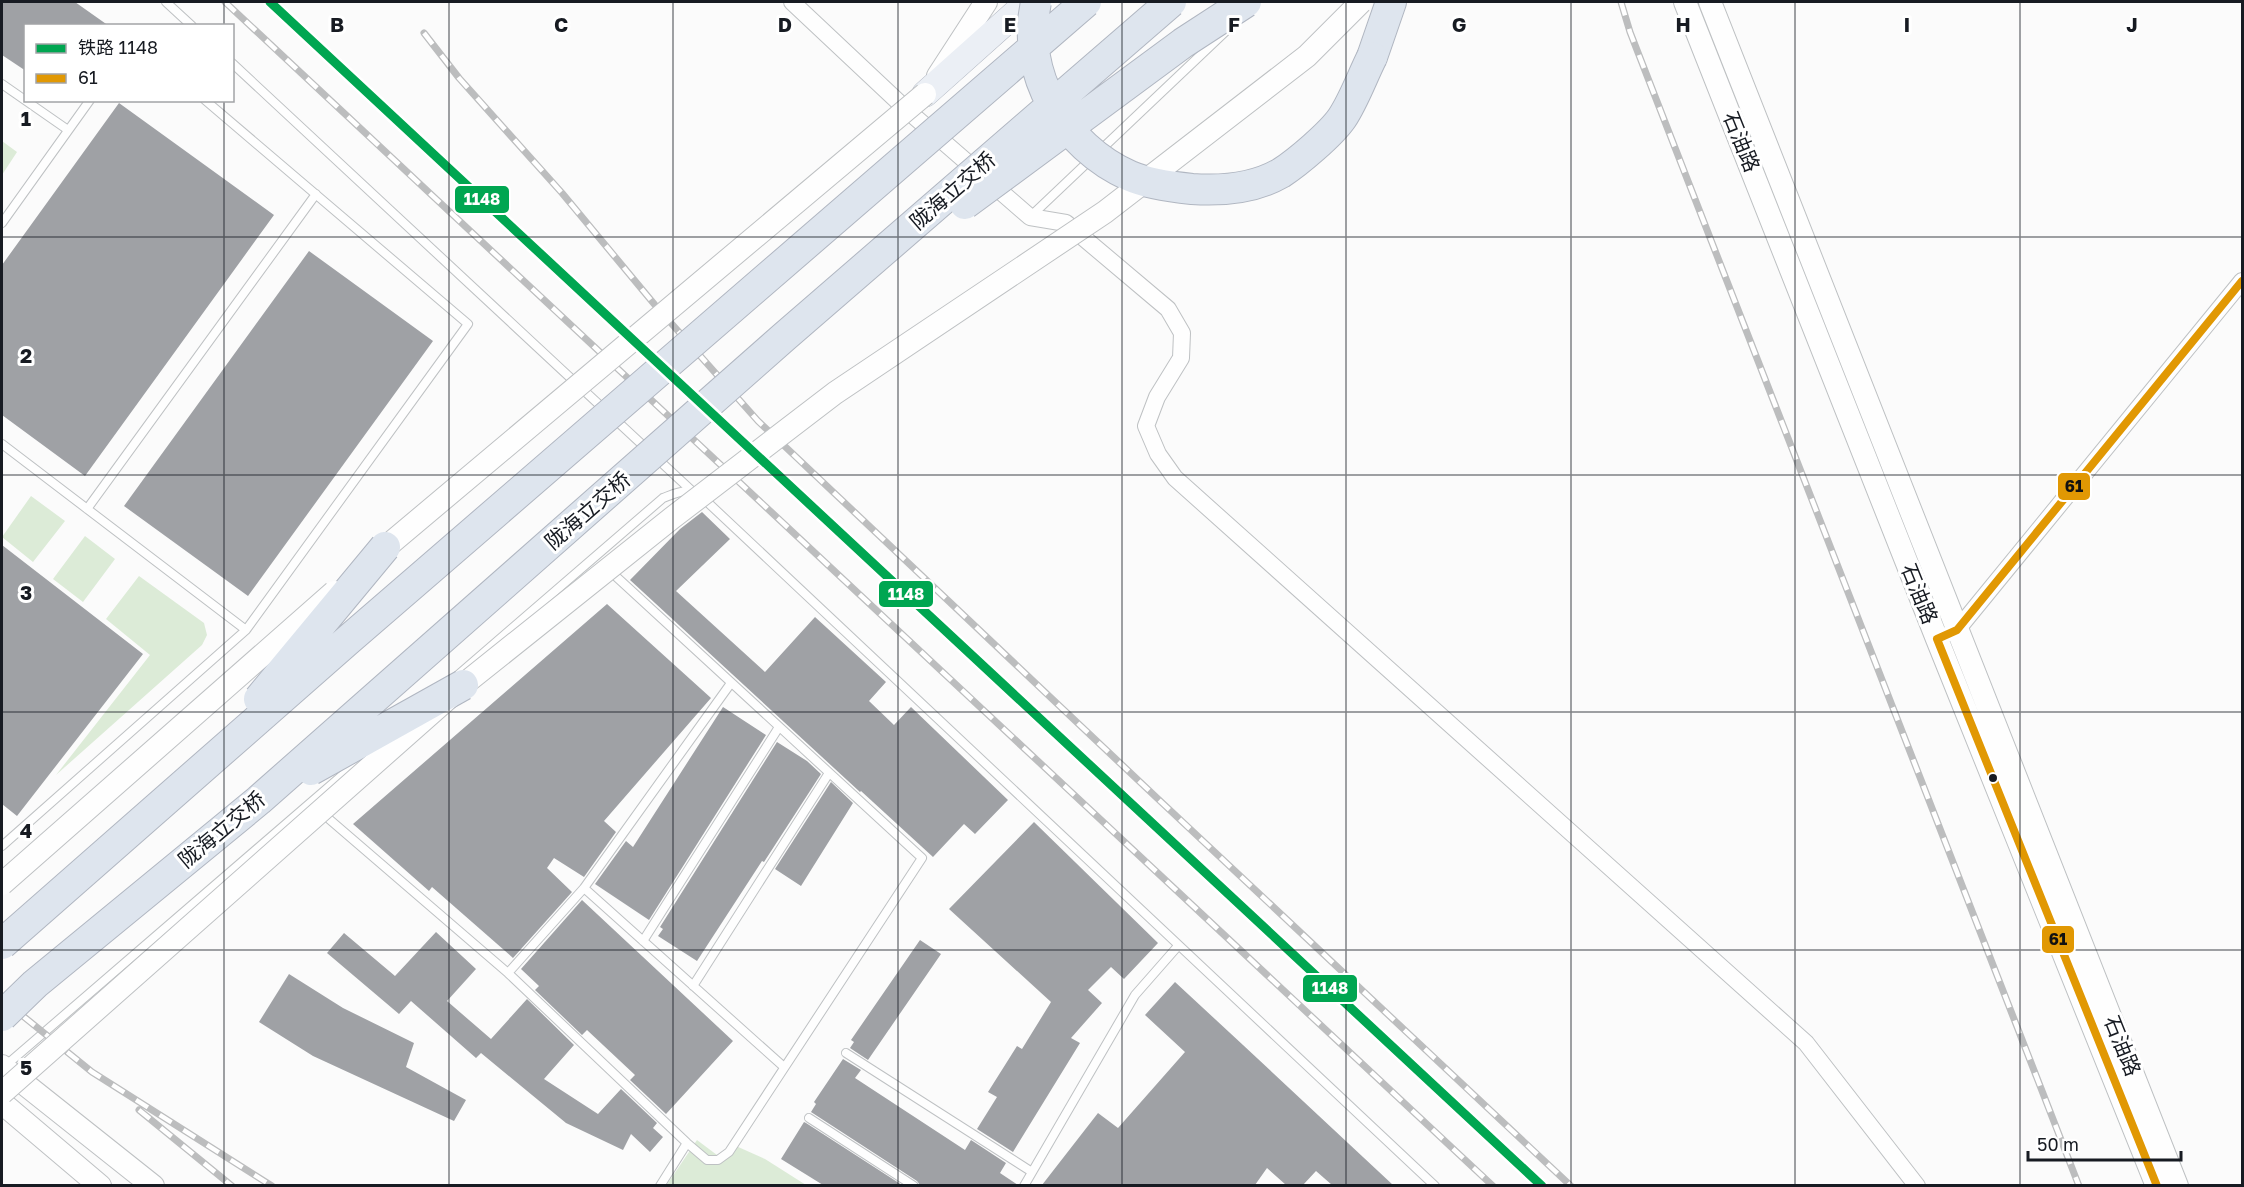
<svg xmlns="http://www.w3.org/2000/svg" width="2244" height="1187" font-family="'Golos Text','Noto Sans SC',sans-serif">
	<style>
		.green { fill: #dcebd7 }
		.building { fill: #9fa1a5 }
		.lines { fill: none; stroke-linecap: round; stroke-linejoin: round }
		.lane-casing { stroke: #bec1c3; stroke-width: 10 }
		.street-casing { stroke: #bec1c3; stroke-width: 18 }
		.secondary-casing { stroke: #bec1c3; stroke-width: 24 }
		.primary-casing { stroke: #b0b6c1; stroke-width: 27 }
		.highway-casing { stroke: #b0b6c1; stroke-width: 32 }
		.lane { stroke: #fefefe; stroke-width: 8 }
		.street { stroke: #fefefe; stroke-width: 16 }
		.secondary { stroke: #fefefe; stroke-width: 22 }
		.primary { stroke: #ebeff5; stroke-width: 26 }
		.highway { stroke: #dee5ee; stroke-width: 30 }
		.rail-casing { stroke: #bcbdbe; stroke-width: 7 }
		.rail { stroke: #fff; stroke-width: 4.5; stroke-dasharray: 14; stroke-linecap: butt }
		.secondary-bridge-casing { stroke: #bec1c3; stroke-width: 24; stroke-linecap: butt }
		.highway-bridge-casing { stroke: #b0b6c1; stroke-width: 32; stroke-linecap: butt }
		.secondary-bridge { stroke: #fefefe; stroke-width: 22 }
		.highway-bridge { stroke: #dee5ee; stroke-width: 30 }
		.bus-1-casing { stroke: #fff; stroke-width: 12 }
		.bus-1 { stroke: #e19803; stroke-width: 8 }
		.rail-1-casing { stroke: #fff; stroke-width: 14 }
		.rail-1 { stroke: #00a651; stroke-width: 9 }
		.grid { fill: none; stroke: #171b22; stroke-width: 1.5; stroke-opacity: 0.55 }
		.bus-dot { fill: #171b22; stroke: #fff; stroke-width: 2 }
		.labels { text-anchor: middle; stroke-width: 6; stroke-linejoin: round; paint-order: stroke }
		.street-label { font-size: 21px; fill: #171b22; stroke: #fff }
		.grid-label { font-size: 20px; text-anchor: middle; font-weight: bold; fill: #171b22; stroke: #fff; stroke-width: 6; stroke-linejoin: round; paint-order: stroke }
		.line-badge { stroke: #fff; stroke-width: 2 }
		.badge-label { font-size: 16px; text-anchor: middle; font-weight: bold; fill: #fff }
		.pale-badge-label { font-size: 16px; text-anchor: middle; font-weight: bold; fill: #111 }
	</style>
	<rect width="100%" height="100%" fill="#fbfbfb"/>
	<path class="green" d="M 2,141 L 17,152 L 2,175 Z
		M 31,496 L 65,521 L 33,562 L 2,537 Z
		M 85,536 L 115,559 L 83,602 L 53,579 Z
		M 139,576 L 204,623 L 207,635 L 202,645 L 56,775 L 150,655 L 106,619 Z
		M 697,1140 L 717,1155 L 736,1146 L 765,1159 L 806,1185 L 666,1186 Z"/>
	<path class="building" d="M 2,2 L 75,2 L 109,26 L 26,26 L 26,71 L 2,55 Z
		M 119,103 L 274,215 L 85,476 L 2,415 L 2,265 Z
		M 309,251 L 433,341 L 248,596 L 124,506 Z
		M 702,512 L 730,539 L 676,591 L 765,672 L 815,617 L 886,682 L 869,701 L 894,725 L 911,707 L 1008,800 L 975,834 L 964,824 L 933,857 L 861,791 L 860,792 L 630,580 L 680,529 Z
		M 2,545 L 143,654 L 17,816 L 2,804 Z
		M 607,604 L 711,698 L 604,821 L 616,832 L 584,877 L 554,858 L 547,868 L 572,892 L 513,958 L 432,887 L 429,891 L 353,824 Z
		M 723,707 L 766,735 L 649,920 L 595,884 L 626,841 L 633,847 Z
		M 777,742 L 807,761 L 821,774 L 764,862 L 762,861 L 697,961 L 658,936 L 663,929 L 660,927 Z
		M 831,782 L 853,803 L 801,886 L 775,869 Z
		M 1034,822 L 1158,943 L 1124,979 L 1111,967 L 1088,990 L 1102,1003 L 1071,1038 L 1080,1043 L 1013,1152 L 977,1129 L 997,1097 L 988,1092 L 1017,1046 L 1022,1049 L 1051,1002 L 949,909 Z
		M 582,900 L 733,1041 L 666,1114 L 630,1080 L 635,1075 L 587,1030 L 582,1035 L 535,990 L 539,986 L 521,969 Z
		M 436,932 L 476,969 L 447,1001 L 491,1039 L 527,999 L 574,1045 L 544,1079 L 598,1114 L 621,1089 L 657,1123 L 653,1128 L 663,1137 L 650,1152 L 631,1134 L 623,1150 L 566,1123 L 481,1053 L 476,1058 L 411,1001 L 399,1014 L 327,953 L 344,933 L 395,976 Z
		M 920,940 L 941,954 L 868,1060 L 850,1048 L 854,1042 L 851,1040 Z
		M 289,974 L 343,1008 L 414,1043 L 406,1067 L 466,1100 L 454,1121 L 313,1056 L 259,1022 Z
		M 1175,982 L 1243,1045 L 1393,1185 L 1332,1185 L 1316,1171 L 1303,1185 L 1286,1185 L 1267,1168 L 1255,1185 L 1042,1185 L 1098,1113 L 1118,1128 L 1185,1052 L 1145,1015 Z
		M 843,1059 L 861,1070 L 855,1078 L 965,1150 L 971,1140 L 1006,1163 L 1000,1173 L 1018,1185 L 920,1185 L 917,1181 L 811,1112 L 816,1104 L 814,1102 Z
		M 804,1122 L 806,1123 L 902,1185 L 823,1185 L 781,1159 Z"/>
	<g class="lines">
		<g class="lane-casing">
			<path id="lane" d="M 166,2 L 192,26
				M 232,63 L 692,491
				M 2,84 L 68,130
				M 1031,216 L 1226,31
				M 2,223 L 90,100
				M 2,444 L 246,630
				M 87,509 L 316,194
				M 458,675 L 663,498 C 681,491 687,487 703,498 L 1435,1186
				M 322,813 L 508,973 L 687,1143 L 707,1160 L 718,1160 L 729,1152 L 922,858 L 610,571
				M 2,846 L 246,630 L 468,324 L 205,100
				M 584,888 L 784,1067
				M 643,941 L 779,727
				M 508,973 L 584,888 L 731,683
				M 693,986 L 829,773
				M 846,1053 L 1032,1172
				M 4,1067 L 367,754
				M 809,1118 L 914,1186
				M 660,1186 L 687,1143
				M 1024,1186 L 1135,995 L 1178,946"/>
		</g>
		<g class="street-casing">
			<path id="street" d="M 792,2 L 908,111 L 1030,217 L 1066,223 L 1168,309 L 1182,333 L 1181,358 L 1157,397 L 1146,426 L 1158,454 L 1175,478 L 1806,1043 L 1917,1186
				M 1950,633 L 1957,630 L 2242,281"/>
		</g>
		<g class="secondary-casing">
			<path id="secondary" d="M 1685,2 L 1937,639 L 2157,1186
				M 1710,2 L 2177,1186
				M 938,76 L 986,2
				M 2,1066 L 153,1186
				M 2,1103 L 100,1186"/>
		</g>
		<g class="primary-casing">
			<path id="primary" d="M 925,94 L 1028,2"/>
		</g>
		<g class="highway-casing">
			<path id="highway" d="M 1372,57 L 1391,2"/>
		</g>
		<use href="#lane" class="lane"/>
		<use href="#street" class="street"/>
		<use href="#secondary" class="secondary"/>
		<use href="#primary" class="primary"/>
		<use href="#highway" class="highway"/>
		<g class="rail-casing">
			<path id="rail" d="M 225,2 L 1493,1186
				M 1621,2 L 1630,32 L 2079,1186
				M 424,33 L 459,78 L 562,193 L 655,305 L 758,421 L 1157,798 L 1571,1186
				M 2,999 L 92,1072 L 272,1186
				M 139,1110 L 232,1186"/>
		</g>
		<use href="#rail" class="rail"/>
		<g class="secondary-bridge-casing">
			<path id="secondary-bridge" d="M 373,558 L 925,94
				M 2,884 L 334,592
				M 2,1093 L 463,685 L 672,518 L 835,393 L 1105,212 L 1307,56 L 1361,2"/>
		</g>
		<g class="highway-bridge-casing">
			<path id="highway-bridge" d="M 1036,2 C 1020,73 1064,147 1130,176 C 1148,184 1173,187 1192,189 C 1221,191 1255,188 1281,173 C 1298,162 1331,134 1342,118 C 1354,100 1362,77 1372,57
				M 965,204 L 1183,43 L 1246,2
				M 259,699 L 385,547
				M 311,770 L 463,685
				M 2,944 L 347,641 L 1086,2
				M 2,1016 L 35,984 L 259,800 L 784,337 L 1171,2"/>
		</g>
		<use href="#secondary-bridge" class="secondary-bridge"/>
		<use href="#highway-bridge" class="highway-bridge"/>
		<g class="bus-1-casing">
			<path id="bus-1" d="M 2157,1186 L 1937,639 L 1957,630 L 2242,281"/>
		</g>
		<use href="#bus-1" class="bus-1"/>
		<g class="rail-1-casing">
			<path id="rail-1" d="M 270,2 L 1542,1186"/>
		</g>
		<use href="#rail-1" class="rail-1"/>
	</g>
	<path class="grid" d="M 224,2 L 224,26M 449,2 L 449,1186M 673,2 L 673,1186M 898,2 L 898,1186M 1122,2 L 1122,1186M 1346,2 L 1346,1186M 1571,2 L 1571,1186M 1795,2 L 1795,1186M 2020,2 L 2020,1186M 224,100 L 224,1186M 2,237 L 2242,237M 2,475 L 2242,475M 2,712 L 2242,712M 2,950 L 2242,950"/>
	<circle class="bus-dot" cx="1993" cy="778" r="5"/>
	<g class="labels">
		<g class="street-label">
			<text transform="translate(1741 142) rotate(68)" y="7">石油路</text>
			<text transform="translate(953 191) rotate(-41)" y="7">陇海立交桥</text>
			<text transform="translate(588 511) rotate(-41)" y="7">陇海立交桥</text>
			<text transform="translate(1919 594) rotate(68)" y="7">石油路</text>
			<text transform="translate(222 830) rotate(-40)" y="7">陇海立交桥</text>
			<text transform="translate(2122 1046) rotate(68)" y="7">石油路</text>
		</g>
	</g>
	<g class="grid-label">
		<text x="337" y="32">B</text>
		<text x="561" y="32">C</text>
		<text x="785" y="32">D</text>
		<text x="1010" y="32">E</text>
		<text x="1234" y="32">F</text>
		<text x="1459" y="32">G</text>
		<text x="1683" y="32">H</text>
		<text x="1907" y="32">I</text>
		<text x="2132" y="32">J</text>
		<text x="26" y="126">1</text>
		<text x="26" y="363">2</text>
		<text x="26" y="600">3</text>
		<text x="26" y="838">4</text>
		<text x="26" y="1075">5</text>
	</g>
	<g class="line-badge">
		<rect x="454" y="185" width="56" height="29" rx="6" fill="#00a651"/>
		<rect x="2057" y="472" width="34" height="29" rx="6" fill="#e19803"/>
		<rect x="878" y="580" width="56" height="28" rx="6" fill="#00a651"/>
		<rect x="2041" y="925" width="34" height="29" rx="6" fill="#e19803"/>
		<rect x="1302" y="974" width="56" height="29" rx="6" fill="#00a651"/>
	</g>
	<g class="badge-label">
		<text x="482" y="205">1148</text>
		<text x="906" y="600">1148</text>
		<text x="1330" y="994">1148</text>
	</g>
	<g class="pale-badge-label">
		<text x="2074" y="492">61</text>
		<text x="2058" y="945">61</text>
	</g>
	<rect width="2244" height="1187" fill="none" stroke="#171b22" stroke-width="6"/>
	<rect x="24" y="24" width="210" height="78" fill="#ffffff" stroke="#a2a4a7" stroke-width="1.5"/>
	<rect x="36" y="44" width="30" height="9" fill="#00a651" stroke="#a2a4a7" stroke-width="1.5"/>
	<text x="78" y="54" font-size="18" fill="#171b22">铁路 1148</text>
	<rect x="36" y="74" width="30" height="9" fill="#e19803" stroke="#a2a4a7" stroke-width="1.5"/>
	<text x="78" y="84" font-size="18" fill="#171b22">61</text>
	<path d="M2028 1151v9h153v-9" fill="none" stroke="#171b22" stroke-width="3"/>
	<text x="2037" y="1151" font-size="18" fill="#171b22" stroke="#ffffff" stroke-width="4.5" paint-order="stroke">50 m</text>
</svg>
